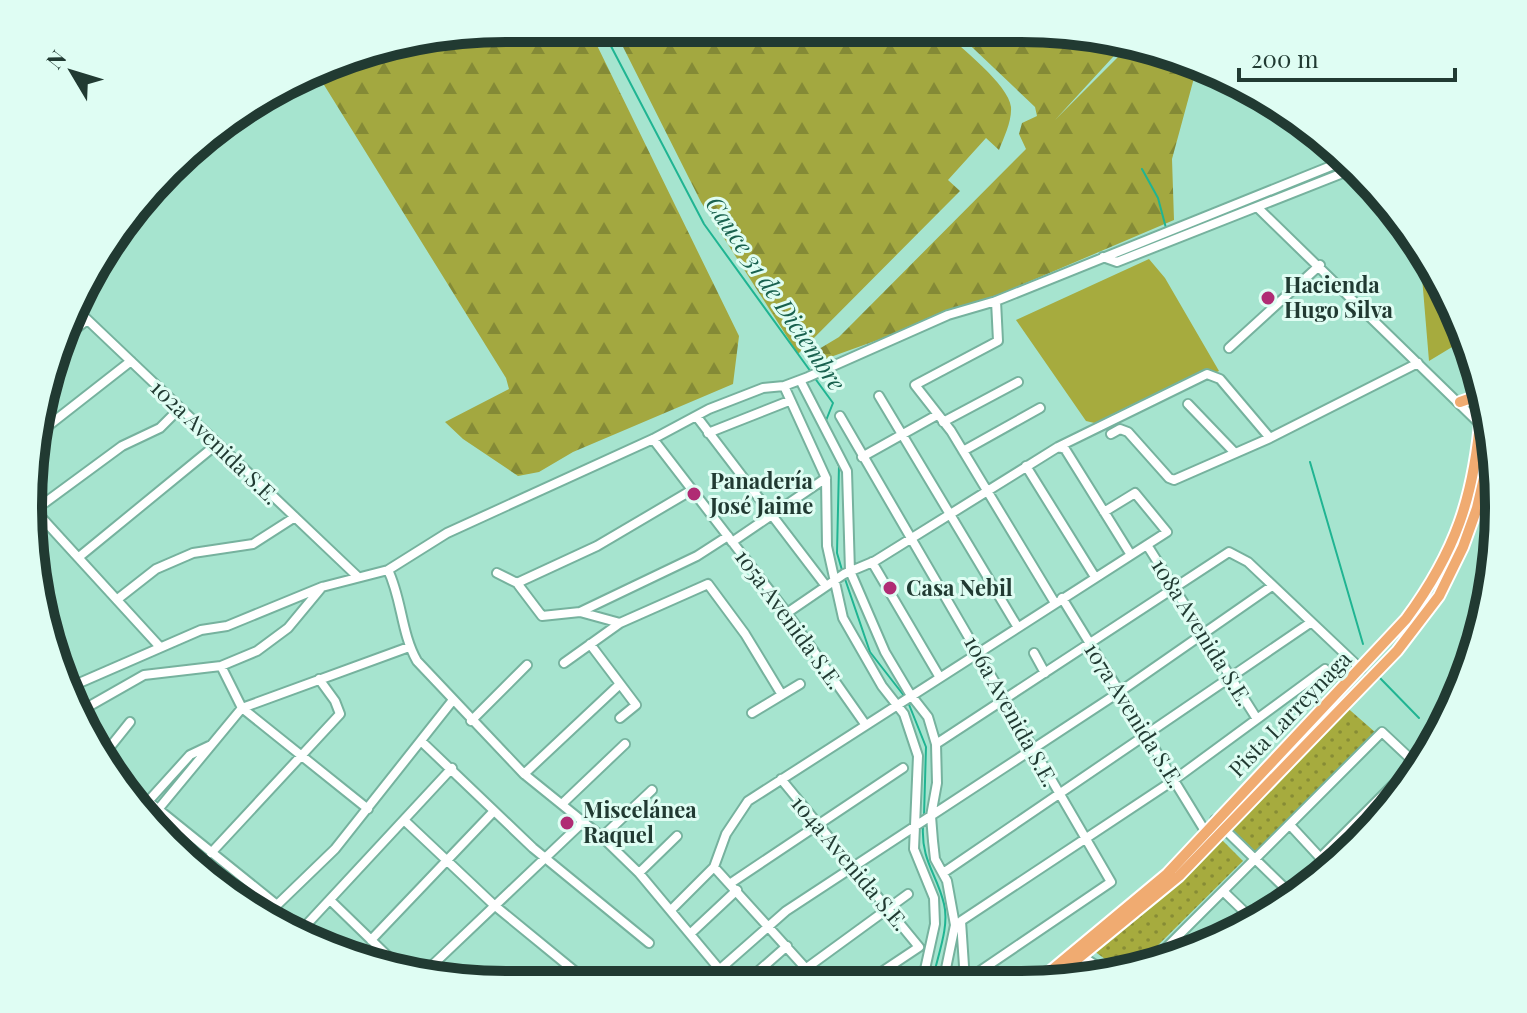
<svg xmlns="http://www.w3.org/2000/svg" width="1527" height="1013" font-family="'Playfair Display',serif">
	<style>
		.forest { fill: url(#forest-firs) }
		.park { fill: url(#park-dots) }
		.pitch { fill: #a6ab3e }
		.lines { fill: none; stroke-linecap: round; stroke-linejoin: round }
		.stream { stroke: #20b492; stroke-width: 2 }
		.minor-casing { stroke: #76b29e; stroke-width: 12 }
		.major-casing { stroke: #fff; stroke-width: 14 }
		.minor { stroke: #fff; stroke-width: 8 }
		.major { stroke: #f0ab71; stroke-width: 10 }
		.poi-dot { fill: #b02c74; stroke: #dffdf3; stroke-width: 3 }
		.labels { text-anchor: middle; stroke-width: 6; stroke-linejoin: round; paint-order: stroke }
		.poi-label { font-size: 22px; font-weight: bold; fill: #213a32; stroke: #dffdf3; text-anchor: start }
		.street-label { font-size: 22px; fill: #213a32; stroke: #dffdf3 }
		.water-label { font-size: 24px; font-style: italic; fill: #19614e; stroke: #dffdf3 }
		.rim { fill: none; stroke: #213a32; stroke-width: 10 }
	</style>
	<defs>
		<pattern id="forest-firs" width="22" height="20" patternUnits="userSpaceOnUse" patternTransform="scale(2)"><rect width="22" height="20" fill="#a3a840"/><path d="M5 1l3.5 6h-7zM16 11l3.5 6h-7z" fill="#848a36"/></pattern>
		<pattern id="park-dots" width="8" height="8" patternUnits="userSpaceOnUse" patternTransform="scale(2)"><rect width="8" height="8" fill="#a6ab3e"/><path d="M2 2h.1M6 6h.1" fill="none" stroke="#878c35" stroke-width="1.8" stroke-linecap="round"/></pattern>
	</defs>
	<rect width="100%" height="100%" fill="#a6e4cf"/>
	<path class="forest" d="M 506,28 L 589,29 L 739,336 L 733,384 L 573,452 L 539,472 L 518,476 L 463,439 L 445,422 L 509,389 L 506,378 L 316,72 L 353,53 Z
		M 614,29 L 943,31 C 960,47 1009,85 1011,107 C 1012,121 1004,137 999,150 L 986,138 L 948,180 L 960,191 L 798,354 L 701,202 Z
		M 955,31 L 1083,32 L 1124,45 L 1055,120 L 1129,46 L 1197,67 L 1172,159 L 1174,220 L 972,306 L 814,363 L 809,355 L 839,337 L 1026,149 L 1019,134 L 1022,123 L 1037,116 L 1035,107 Z"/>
	<path class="park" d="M 1343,704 L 1376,733 L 1256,853 L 1223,820 Z
		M 1220,838 L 1243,861 L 1143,960 L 1116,967 L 1094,951 L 1182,879 Z"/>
	<path class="pitch" d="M 1149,259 L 1165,278 L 1219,371 L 1103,425 L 1086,421 L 1016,320 Z
		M 1424,262 L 1450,295 L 1462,341 L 1429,361 L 1421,265 Z"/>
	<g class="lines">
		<path class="stream" d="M 602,29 L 704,224 L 811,372
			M 1142,169 L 1158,198 L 1166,228
			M 814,377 L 833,403 L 825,423
			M 834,454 L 839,466 L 837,553 L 842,570
			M 1310,462 L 1363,644
			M 844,576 L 870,652 L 905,697
			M 1379,677 L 1419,718
			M 908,702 L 926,747 L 924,816
			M 923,826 C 921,861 937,874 944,904 C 950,928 936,959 932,983"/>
		<g class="minor-casing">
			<path id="minor" d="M 1257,207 L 1485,429
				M 1103,257 L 1117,262 L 1353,169
				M 996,301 L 998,341 L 915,385 L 951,431 L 1055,603
				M 74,307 L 357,576
				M 60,341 L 87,320
				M 1229,348 L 1320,265
				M 800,380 L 847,471 L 850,571 L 885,652 L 910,694 L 928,717 L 936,744 L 937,783 L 931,816 L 933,841 L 935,859 L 947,881 L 955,925 L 943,983
				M 784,386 L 826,478 L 827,546 L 843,618 L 882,686 L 904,714 L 918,756 L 914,849 L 934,898 L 935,924 L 922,983
				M 879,396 L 1017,626
				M 1188,404 L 1235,453
				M 840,416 L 1111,882 L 977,973 L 964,979
				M 697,417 L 826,586
				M 943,422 L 1018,382
				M 39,433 L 131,361
				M 708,433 L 789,401
				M 1111,434 L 1120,429 L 1128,432 L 1169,478 L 1174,480 L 1270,438 L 1418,363
				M 653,439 L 787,613 L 865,724
				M 1058,447 L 1207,374 L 1220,379 L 1270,438
				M 963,451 L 1040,408
				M 862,457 L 937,415
				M 1026,466 L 1095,577
				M 31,506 L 160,647
				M 35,510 L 122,446 L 160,428 L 180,408
				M 732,542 L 826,478
				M 1147,545 L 1257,719
				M 79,557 L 217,444
				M 872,562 L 939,676
				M 388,570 C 402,599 401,633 417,661 L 524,774 L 602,837 L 639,873 L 730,982
				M 497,573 L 517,583 L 542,616 L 580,612 L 620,623 L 708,584 L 745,634 L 782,695
				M 517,583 L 597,546 L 692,490
				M 119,598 L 156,569 L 193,553 L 253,544 L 295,517
				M 1062,598 L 1205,831
				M 580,612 L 697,556 L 728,536
				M 787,613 L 844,574 L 875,561 L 1058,447 L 1065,449 L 1131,555
				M 590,644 L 636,705 L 620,718
				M 1034,653 L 1045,673
				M 564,663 L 620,623
				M 221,666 L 242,708 L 368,809
				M 70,687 L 201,630 L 227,626 L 322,587 L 388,570 L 447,533 L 653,439 L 709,409 L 763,388 L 784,386 L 808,377 L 948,315 L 996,301 L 1346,160
				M 79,712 L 144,675 L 221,666 L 257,651 L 288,628 L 322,587
				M 752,713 L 800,684
				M 471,721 L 527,665
				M 421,741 L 533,848 L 649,943
				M 936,744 L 1229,552 L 1248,562 L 1361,669
				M 102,757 L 130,722
				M 524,774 L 620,684
				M 781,779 L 919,947 L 865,983
				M 148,801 L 277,905 L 335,849 L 453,700
				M 562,804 L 625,744
				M 143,807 L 190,755 L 209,746
				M 151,818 L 242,708 L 409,647
				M 1215,820 L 1289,892
				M 405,821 L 494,905 L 588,982
				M 1290,825 L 1326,864
				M 602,837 L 652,790
				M 211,853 L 340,714 L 335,701 L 319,679
				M 1320,858 L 1412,766
				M 714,867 L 819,983
				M 639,873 L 677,836
				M 943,873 L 1310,623
				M 731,883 L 903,768
				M 1224,892 L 1253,920
				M 330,900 L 399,967
				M 671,910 L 714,867 L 726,834 L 748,801 L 1167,532 L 1135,493 L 1104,512
				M 690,934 L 737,890
				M 296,936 L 452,768
				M 371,940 L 494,811
				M 1080,955 L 1103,970
				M 1159,955 L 1382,732 L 1415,763
				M 719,970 L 786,911 L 1118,693 L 1272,586
				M 423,974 L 583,822
				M 965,981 L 961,921 L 1174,780 L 1325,669
				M 746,982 L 787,946
				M 786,983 L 908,894"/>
		</g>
		<g class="major-casing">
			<path id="major" d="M 1460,402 L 1477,396
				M 1035,984 L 1167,874 L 1406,619 C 1456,551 1474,497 1481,413
				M 1047,984 L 1179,876 L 1397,651 L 1439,596 L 1463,547 L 1477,508 L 1491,448"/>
		</g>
		<use href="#minor" class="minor"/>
		<use href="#major" class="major"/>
	</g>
	<g class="poi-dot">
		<circle cx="1268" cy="298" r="8"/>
		<circle cx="694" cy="494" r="8"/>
		<circle cx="890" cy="588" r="8"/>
		<circle cx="567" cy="823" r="8"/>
	</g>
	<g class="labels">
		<g class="poi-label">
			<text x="1284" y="293">Hacienda<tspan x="1284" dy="25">Hugo Silva</tspan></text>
			<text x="710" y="489">Panadería<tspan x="710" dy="25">José Jaime</tspan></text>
			<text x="906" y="596">Casa Nebil</text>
			<text x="583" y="818">Miscelánea<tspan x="583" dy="25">Raquel</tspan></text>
		</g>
		<g class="street-label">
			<text transform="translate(215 442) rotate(44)" y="8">102a Avenida S.E.</text>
			<text transform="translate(789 619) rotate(54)" y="8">105a Avenida S.E.</text>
			<text transform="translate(1202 632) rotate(58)" y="8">108a Avenida S.E.</text>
			<text transform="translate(1011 711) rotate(61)" y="8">106a Avenida S.E.</text>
			<text transform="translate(1290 714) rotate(-46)" y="8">Pista Larreynaga</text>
			<text transform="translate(1134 715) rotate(58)" y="8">107a Avenida S.E.</text>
			<text transform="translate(850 863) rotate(50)" y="8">104a Avenida S.E.</text>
		</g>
		<g class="water-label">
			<text transform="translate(775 294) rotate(56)" y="8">Cauce 31 de Diciembre</text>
		</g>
	</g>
	<path d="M0 0H1527V1013H0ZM506 42H1021A464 464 0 0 1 1485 506V507A464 464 0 0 1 1021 971H506A464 464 0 0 1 42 507V506A464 464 0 0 1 506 42Z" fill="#dffdf3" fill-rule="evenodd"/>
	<path class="rim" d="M506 42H1021A464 464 0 0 1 1485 506V507A464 464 0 0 1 1021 971H506A464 464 0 0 1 42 507V506A464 464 0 0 1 506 42Z"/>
	<g transform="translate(72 72) rotate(308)" stroke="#dffdf3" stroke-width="6" paint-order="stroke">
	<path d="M0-6L14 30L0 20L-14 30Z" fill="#213a32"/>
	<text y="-12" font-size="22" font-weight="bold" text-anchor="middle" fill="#213a32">N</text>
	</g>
	<path d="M1239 68v12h216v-12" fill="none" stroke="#213a32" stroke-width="4"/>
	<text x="1251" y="68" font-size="24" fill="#213a32" stroke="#dffdf3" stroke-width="6" paint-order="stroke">200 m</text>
</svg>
